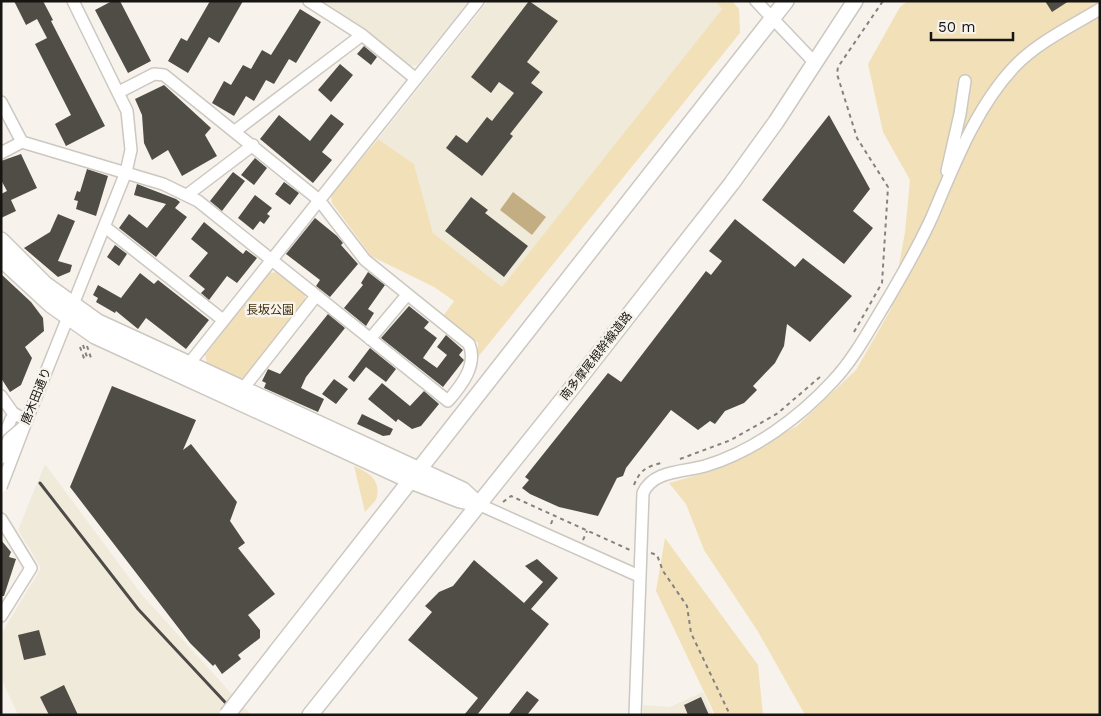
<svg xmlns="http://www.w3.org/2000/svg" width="1101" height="716" font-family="'Work Sans','Noto Sans JP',sans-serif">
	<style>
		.built { fill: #f0eadb }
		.green { fill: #f2e0b8 }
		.water { fill: #c2ae82 }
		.building { fill: #504d47 }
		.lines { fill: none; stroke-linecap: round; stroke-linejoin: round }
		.minor-casing { stroke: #ccc8c1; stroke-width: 14 }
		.major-casing { stroke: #ccc8c1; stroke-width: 18 }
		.path { stroke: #85827d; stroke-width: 2; stroke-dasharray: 4 4; stroke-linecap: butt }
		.minor { stroke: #fff; stroke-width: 11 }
		.major { stroke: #fff; stroke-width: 15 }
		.rail { stroke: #4d4b47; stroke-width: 3 }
		.minor-bridge-casing { stroke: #ccc8c1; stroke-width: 14; stroke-linecap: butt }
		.major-bridge-casing { stroke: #ccc8c1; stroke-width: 18; stroke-linecap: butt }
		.minor-bridge { stroke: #fff; stroke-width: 11 }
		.major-bridge { stroke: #fff; stroke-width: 15 }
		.labels { text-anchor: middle; stroke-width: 5; stroke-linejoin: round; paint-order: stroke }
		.park-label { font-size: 12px; fill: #3e300b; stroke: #f7f3ec }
		.street-label { font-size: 12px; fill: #161512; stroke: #f7f3ec }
	</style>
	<rect width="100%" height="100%" fill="#f7f3ec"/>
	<path class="built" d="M 319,1 L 469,1 L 417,65 L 410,66 L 365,30 Z
		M 488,1 L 715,1 L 722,9 L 502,288 L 433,233 L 414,164 L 378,139 Z
		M 45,464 L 142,595 L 251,715 L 18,715 L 1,678 L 1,639 L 3,631 L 41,568 L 18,530 Z
		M 703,692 L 713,715 L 643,715 L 643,705 L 670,707 Z"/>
	<path class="green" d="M 715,1 L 732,1 L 739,9 L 740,33 L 478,357 L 478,343 L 444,315 L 454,301 L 434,287 L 371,256 L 332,203 L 331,195 L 378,139 L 414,164 L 433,233 L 502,287 L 722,9 Z
		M 908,1 L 1100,1 L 1100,715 L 805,715 L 757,630 L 704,550 L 686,504 L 669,483 L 715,470 L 797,426 L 856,370 L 891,309 L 905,232 L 910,180 L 883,132 L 868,64 L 900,7 Z
		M 278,272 L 305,294 L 305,302 L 245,377 L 239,379 L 207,363 L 205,355 L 269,273 Z
		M 354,466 C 370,473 382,481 376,500 L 365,512 Z
		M 665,538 L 758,665 L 763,715 L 715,715 L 656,591 Z"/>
	<path class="water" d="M 513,192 L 546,217 L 532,235 L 500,210 Z"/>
	<path class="building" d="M 14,1 L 43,1 L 53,20 L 51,21 L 105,126 L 66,146 L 55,124 L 71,115 L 35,44 L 47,38 L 37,19 L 26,25 Z
		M 112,1 L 120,1 L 151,61 L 128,73 L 95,10 Z
		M 210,1 L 243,1 L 219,43 L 209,37 L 188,73 L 168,61 L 181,38 L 187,41 Z
		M 529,1 L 558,21 L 527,62 L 540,72 L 531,83 L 543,92 L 510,134 L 513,136 L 482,176 L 446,148 L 456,135 L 467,143 L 487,117 L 492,121 L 514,93 L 499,82 L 491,93 L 471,77 Z
		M 1045,1 L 1069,1 L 1052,12 Z
		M 300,9 L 321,22 L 296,63 L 289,59 L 274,84 L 266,80 L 254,101 L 246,96 L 234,116 L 212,103 L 224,81 L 231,85 L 243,65 L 251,69 L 262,50 L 271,55 Z
		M 364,46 L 377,57 L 371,65 L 357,54 Z
		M 340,64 L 353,75 L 331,102 L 318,90 Z
		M 164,85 L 211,128 L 205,135 L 217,156 L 182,176 L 168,150 L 152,160 L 144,143 L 142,115 L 135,99 Z
		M 331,114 L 344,124 L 322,152 L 332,160 L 313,183 L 260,139 L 279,115 L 310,141 Z
		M 829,115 L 870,189 L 853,211 L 873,228 L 844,264 L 762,200 Z
		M 21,154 L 37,188 L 11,200 L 16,211 L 1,218 L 1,194 L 7,191 L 1,180 L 1,161 Z
		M 255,158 L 267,168 L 254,185 L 241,175 Z
		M 87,169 L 108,176 L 96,216 L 76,209 L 78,201 L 74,200 L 77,191 L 80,192 Z
		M 233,172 L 245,181 L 222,211 L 210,201 Z
		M 284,182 L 299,193 L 290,205 L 275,194 Z
		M 137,184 L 176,199 L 180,202 L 175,208 L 187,217 L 156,257 L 119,228 L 129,214 L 147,228 L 166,204 L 134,195 Z
		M 255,195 L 272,208 L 267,214 L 270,216 L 264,224 L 260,221 L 253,230 L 238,218 Z
		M 471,197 L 488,210 L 485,213 L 528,246 L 504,277 L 445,231 Z
		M 58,214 L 75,221 L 58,261 L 72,265 L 70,272 L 58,277 L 24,248 L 50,232 Z
		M 315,218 L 337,236 L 343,243 L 341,245 L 358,264 L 330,297 L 316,286 L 320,280 L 286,254 Z
		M 735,219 L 795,267 L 803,258 L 852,296 L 810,342 L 787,324 L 784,346 L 775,363 L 753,386 L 757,390 L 744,403 L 725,411 L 715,424 L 710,421 L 698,430 L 671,410 L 626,468 L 623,476 L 617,478 L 598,516 L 559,507 L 530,494 L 522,488 L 529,480 L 525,477 L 608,373 L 621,382 L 706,271 L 711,275 L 722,261 L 709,251 Z
		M 204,222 L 243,254 L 246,250 L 257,258 L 237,283 L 227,276 L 209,300 L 201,293 L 205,289 L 189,276 L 208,253 L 191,239 Z
		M 115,245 L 127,254 L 119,266 L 107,257 Z
		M 368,272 L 385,285 L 368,309 L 374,313 L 366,326 L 344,308 L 363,285 L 361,283 Z
		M 140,273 L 154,284 L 158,280 L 209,320 L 186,349 L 146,318 L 138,329 L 116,311 L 115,313 L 96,302 L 98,298 L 93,295 L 98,285 L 121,298 Z
		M 1,274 L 31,302 L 43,318 L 44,331 L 25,347 L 32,358 L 21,385 L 10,392 L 1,378 Z
		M 409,306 L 429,322 L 424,328 L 437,338 L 423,358 L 437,368 L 447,355 L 437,347 L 446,335 L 463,350 L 459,355 L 464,360 L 443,387 L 381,338 Z
		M 328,314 L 345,328 L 306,377 L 301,388 L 324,399 L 318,412 L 264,388 L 266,383 L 262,381 L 268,369 L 280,374 Z
		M 370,348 L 396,369 L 386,382 L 366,367 L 354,382 L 348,377 Z
		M 334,379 L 348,389 L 336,404 L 322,394 Z
		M 382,383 L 410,406 L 424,391 L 439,404 L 421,426 L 412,429 L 398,419 L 396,422 L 368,399 Z
		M 112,386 L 196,420 L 183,450 L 191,444 L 237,502 L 230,521 L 245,543 L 238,548 L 275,594 L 248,615 L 260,630 L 260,638 L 238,655 L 241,659 L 222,674 L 215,664 L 213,666 L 190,643 L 70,487 Z
		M 362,414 L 393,429 L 390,435 L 383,436 L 357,424 Z
		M 1,540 L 11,552 L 9,557 L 16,559 L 4,596 L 1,596 Z
		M 537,559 L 558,578 L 531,609 L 549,624 L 477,715 L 464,715 L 478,698 L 408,640 L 432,612 L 425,606 L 439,592 L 453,586 L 474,560 L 524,603 L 543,582 L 525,566 Z
		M 39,630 L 46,655 L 24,660 L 18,635 Z
		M 64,685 L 78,715 L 49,715 L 40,697 Z
		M 527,691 L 539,700 L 527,715 L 508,715 Z
		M 701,697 L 709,715 L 688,715 L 684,705 Z"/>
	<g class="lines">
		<g class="minor-casing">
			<path id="minor" d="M 309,1 L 362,35 L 416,79
				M 756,1 L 815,63
				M 1,102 L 22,142 L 163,184 L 198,201 L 448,401 C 461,386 478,365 469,344 L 365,260 L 319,200 L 164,75 L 154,74 L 119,92
				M 235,131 L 362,35
				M 1,153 L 22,142
				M 947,171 L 960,114 L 965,81
				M 187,195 L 253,145
				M 105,227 L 223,320
				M 370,339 L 407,295
				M 188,365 L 478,1
				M 242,390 L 316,296
				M 1,396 L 13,413 L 26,420
				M 24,427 L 126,172 L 131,150 L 127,111 L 73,1
				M 1,444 L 11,419
				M 478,504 L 639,576
				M 1,519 L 31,568 L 1,616
				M 635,715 L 643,493 C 653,470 684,472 705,466 C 754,451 799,418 833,381 C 850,363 863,341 876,319 C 896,286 916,252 932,217 C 954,165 976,107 1015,66 C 1038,42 1072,26 1100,9"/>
		</g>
		<g class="major-casing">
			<path id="major" d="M 1,240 L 45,284 L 98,322 L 463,490 L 478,504
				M 1,259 L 51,305 L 95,336 L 411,481 L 460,500 L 478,504
				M 276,652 L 786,1
				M 310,715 L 571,389 L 732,183 L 776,122 L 855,1"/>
		</g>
		<path class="path" d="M 854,332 L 882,283 L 888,187 L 857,138 L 837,74 L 838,67 L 883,1
			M 83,345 L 88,360
			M 87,346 L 91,358
			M 80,347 L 85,361
			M 680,459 L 731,440 L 778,413 L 821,376
			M 634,485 C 640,470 646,467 661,463
			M 503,502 L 511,496 L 630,550
			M 551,524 L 554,516
			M 583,540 L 587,531
			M 651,553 L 657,555 L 663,571 L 687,606 L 691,633 L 730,715"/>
		<use href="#minor" class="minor"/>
		<use href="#major" class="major"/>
		<path class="rail" d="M 40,483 L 138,609 L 237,715"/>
		<g class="minor-bridge-casing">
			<path id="minor-bridge" d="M 1,458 L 9,439 L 22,428
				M 1,487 L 24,427"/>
		</g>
		<g class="major-bridge-casing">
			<path id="major-bridge" d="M 227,715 L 276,652"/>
		</g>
		<use href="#minor-bridge" class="minor-bridge"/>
		<use href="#major-bridge" class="major-bridge"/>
	</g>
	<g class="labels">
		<g class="park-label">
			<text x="270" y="314">長坂公園</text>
		</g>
		<g class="street-label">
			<text transform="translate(596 356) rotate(-52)" y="4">南多摩尾根幹線道路</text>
			<text transform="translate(36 396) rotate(-68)" y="4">唐木田通り</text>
		</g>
	</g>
	<rect width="1101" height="716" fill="none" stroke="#161512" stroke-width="5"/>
	<path d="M931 32v8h82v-8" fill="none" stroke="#161512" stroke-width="2.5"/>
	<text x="938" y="32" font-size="15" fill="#161512" stroke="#f7f3ec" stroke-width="4" paint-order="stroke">50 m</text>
</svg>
